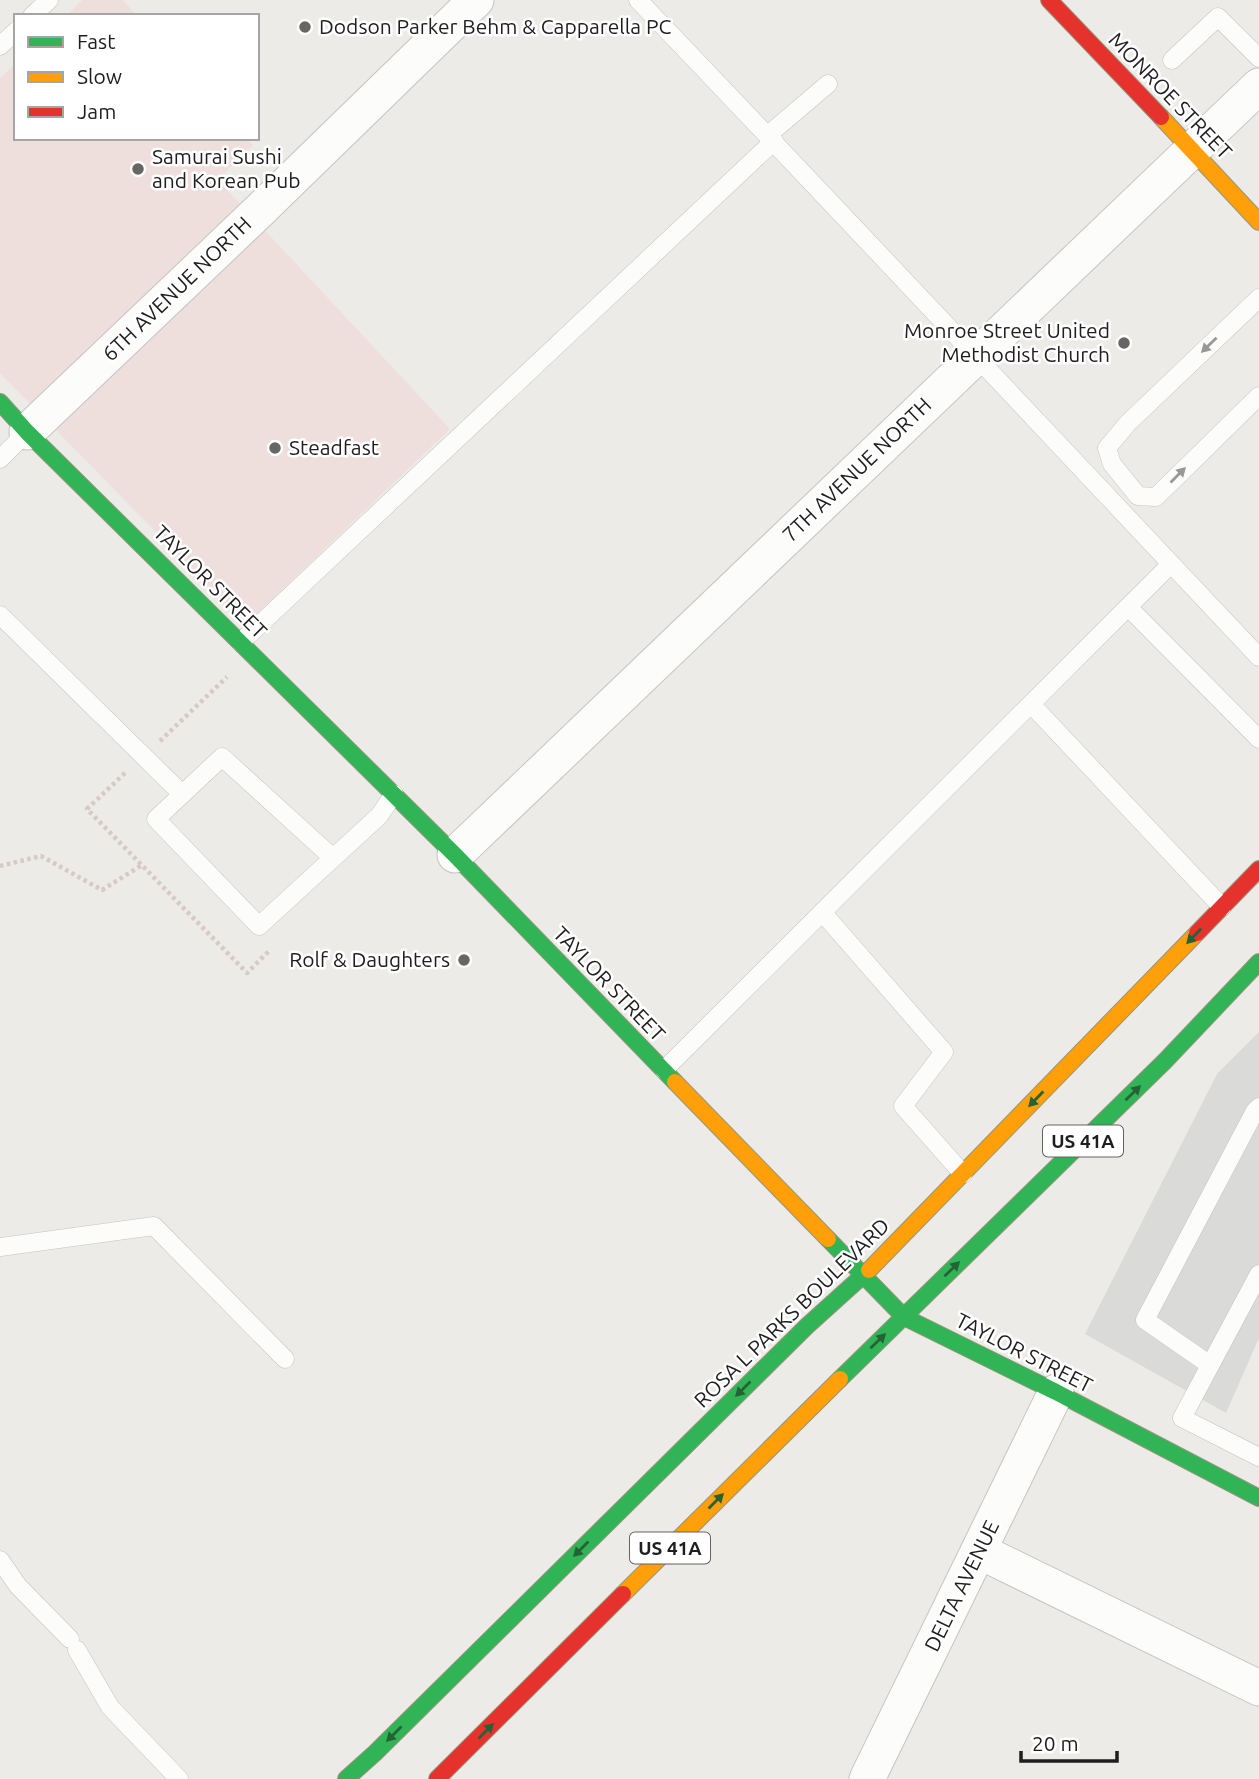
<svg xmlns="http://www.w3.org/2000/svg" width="1259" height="1779" font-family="Ubuntu,sans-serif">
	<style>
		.commercial { fill: #eedfdc }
		.religious { fill: #dadad8 }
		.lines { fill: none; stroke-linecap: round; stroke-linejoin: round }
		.lane-casing { stroke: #c5c4c3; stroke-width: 19 }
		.street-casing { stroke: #c5c4c3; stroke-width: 37 }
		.fast-casing { stroke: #94967e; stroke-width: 18 }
		.slow-casing { stroke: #94967e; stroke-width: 18 }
		.jam-casing { stroke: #94967e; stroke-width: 18 }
		.path { stroke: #d6c9c6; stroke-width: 4.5; stroke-dasharray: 3.5 3.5; stroke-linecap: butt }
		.lane { stroke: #fcfcfb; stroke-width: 18 }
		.street { stroke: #fcfcfb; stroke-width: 35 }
		.fast { stroke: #30b455; stroke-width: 16 }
		.slow { stroke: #ff9f0a; stroke-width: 16 }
		.jam { stroke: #e5322d; stroke-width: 16 }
		.oneway { fill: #989898 }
		.oneway2 { fill: #266237 }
		.poi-dot { fill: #666664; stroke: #fff; stroke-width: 2.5 }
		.labels { text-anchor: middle; stroke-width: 5; stroke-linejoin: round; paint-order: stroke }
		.shield { fill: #fff; stroke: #626262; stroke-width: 2 }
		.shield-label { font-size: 19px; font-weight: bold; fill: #1e1e1e }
		.poi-label { font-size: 21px; fill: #1e1e1e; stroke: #fff; text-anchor: start }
		.street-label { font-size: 21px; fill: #1e1e1e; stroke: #fff }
	</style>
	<rect width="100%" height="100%" fill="#ecebe7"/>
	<path class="commercial" d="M 82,0 L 123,0 L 137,16 L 66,16 Z
		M 16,63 L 16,138 L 246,138 L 253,145 L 218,180 L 450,429 L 246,624 L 0,373 L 0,78 Z"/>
	<path class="religious" d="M 1259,1032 L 1259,1338 L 1226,1413 L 1085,1334 L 1217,1074 Z"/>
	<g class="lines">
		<g class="lane-casing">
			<path id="lane" d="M 638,0 C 847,218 1052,438 1259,657
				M 32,16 L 49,0
				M 0,46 L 16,31
				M 1172,60 L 1218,17 L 1259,58
				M 768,135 L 828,84
				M 1259,298 L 1128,423 L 1107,448 L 1112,464 L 1138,496 L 1156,497 L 1259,396
				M 0,459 L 27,432
				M 1128,607 L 1259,739
				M 0,615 L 182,794
				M 241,642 L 774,141
				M 1031,704 L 1222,907
				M 333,858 L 222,757 L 156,819 L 259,926 L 379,816 L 394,794
				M 822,912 L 944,1052 L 903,1106 L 963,1174
				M 664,1070 L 1171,564
				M 0,1247 L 154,1226 L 285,1359
				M 1259,1274 L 1182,1418 L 1259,1457
				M 1210,1365 L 1145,1320 L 1255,1111 L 1259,1107
				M 0,1560 L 18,1586 L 70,1639
				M 77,1650 L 110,1707 L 179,1779"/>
		</g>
		<g class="street-casing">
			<path id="street" d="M 27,432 L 257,213 L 476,0
				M 455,855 L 1259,86
				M 979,1551 L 1259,1688
				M 867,1779 L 1056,1392"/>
		</g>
		<g class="fast-casing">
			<path id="fast" d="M 0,402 L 27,432 L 455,855 L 675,1082
				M 828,1239 L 904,1317 L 1056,1392 L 1259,1498
				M 840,1379 L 1165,1061 L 1259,962
				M 346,1779 L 375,1753 L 807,1326 L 869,1270"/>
		</g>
		<g class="slow-casing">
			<path id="slow" d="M 1161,117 L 1259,222
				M 675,1082 L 828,1239
				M 869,1270 L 1197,933
				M 623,1594 L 840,1379"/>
		</g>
		<g class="jam-casing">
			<path id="jam" d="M 1049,0 L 1161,117
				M 1197,933 L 1259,869
				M 437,1779 L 623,1594"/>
		</g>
		<path class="path" d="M 160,741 L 227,677
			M 125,773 L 87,809 L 247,973 L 270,950
			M 0,866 L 41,856 L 102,890 L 142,865"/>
		<use href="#lane" class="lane"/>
		<use href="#street" class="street"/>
		<use href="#fast" class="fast"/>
		<use href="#slow" class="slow"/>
		<use href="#jam" class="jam"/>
	</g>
	<defs><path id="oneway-solid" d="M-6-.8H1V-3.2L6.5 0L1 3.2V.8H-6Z" transform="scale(1.75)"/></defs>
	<g class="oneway">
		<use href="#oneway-solid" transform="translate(1209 345) rotate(136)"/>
		<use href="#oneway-solid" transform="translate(1178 475) rotate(-45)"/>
	</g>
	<g class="oneway2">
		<use href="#oneway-solid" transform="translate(1194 936) rotate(134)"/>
		<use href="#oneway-solid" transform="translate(1133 1093) rotate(-44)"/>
		<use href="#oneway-solid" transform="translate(1036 1099) rotate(134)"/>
		<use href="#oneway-solid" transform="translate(952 1269) rotate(-44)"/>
		<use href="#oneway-solid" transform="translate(878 1341) rotate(-44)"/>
		<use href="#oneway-solid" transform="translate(743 1389) rotate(135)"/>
		<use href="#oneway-solid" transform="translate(716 1501) rotate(-45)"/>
		<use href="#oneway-solid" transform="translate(581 1549) rotate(135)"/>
		<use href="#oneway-solid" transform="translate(486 1731) rotate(-45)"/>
		<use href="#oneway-solid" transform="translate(394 1734) rotate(135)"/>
	</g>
	<g class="poi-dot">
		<circle cx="305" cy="27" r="7"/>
		<circle cx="138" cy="169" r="7"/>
		<circle cx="1124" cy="343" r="7"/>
		<circle cx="275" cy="448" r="7"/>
		<circle cx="464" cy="960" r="7"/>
	</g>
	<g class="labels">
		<g class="shield">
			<rect x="1043" y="1125.5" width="80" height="31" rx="5"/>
			<rect x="630" y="1532.5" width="80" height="31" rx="5"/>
		</g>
		<g class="shield-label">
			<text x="1083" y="1148">US 41A</text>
			<text x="670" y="1555">US 41A</text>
		</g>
		<g class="poi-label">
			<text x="319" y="34">Dodson Parker Behm &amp; Capparella PC</text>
			<text x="152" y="164">Samurai Sushi<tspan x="152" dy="24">and Korean Pub</tspan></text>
			<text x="1110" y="338" text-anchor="end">Monroe Street United<tspan x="1110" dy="24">Methodist Church</tspan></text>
			<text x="289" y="455">Steadfast</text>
			<text x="450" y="967" text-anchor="end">Rolf &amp; Daughters</text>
		</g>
		<g class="street-label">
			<text transform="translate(1170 96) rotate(46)" y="7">MONROE STREET</text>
			<text transform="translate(177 289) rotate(-44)" y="7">6TH AVENUE NORTH</text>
			<text transform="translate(857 470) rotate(-44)" y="7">7TH AVENUE NORTH</text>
			<text transform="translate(210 582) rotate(45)" y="7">TAYLOR STREET</text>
			<text transform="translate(609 984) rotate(46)" y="7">TAYLOR STREET</text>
			<text transform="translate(792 1313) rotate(-44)" y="7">ROSA L PARKS BOULEVARD</text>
			<text transform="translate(1024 1353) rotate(27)" y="7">TAYLOR STREET</text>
			<text transform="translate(962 1586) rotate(-64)" y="7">DELTA AVENUE</text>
		</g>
	</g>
	<rect x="14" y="14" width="245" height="126" fill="#ffffff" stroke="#a5a5a5" stroke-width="2"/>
	<rect x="28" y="37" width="35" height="10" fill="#30b455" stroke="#a5a5a5" stroke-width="2"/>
	<text x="77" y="49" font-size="21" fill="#1e1e1e">Fast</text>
	<rect x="28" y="72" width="35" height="10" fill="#ff9f0a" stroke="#a5a5a5" stroke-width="2"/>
	<text x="77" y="84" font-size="21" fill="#1e1e1e">Slow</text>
	<rect x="28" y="107" width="35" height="10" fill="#e5322d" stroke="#a5a5a5" stroke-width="2"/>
	<text x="77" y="119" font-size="21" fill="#1e1e1e">Jam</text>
	<path d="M1021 1751v10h96v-10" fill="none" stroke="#1e1e1e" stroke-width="3.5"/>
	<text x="1032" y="1751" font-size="21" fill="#1e1e1e" stroke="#ffffff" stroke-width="5" paint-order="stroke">20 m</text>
</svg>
